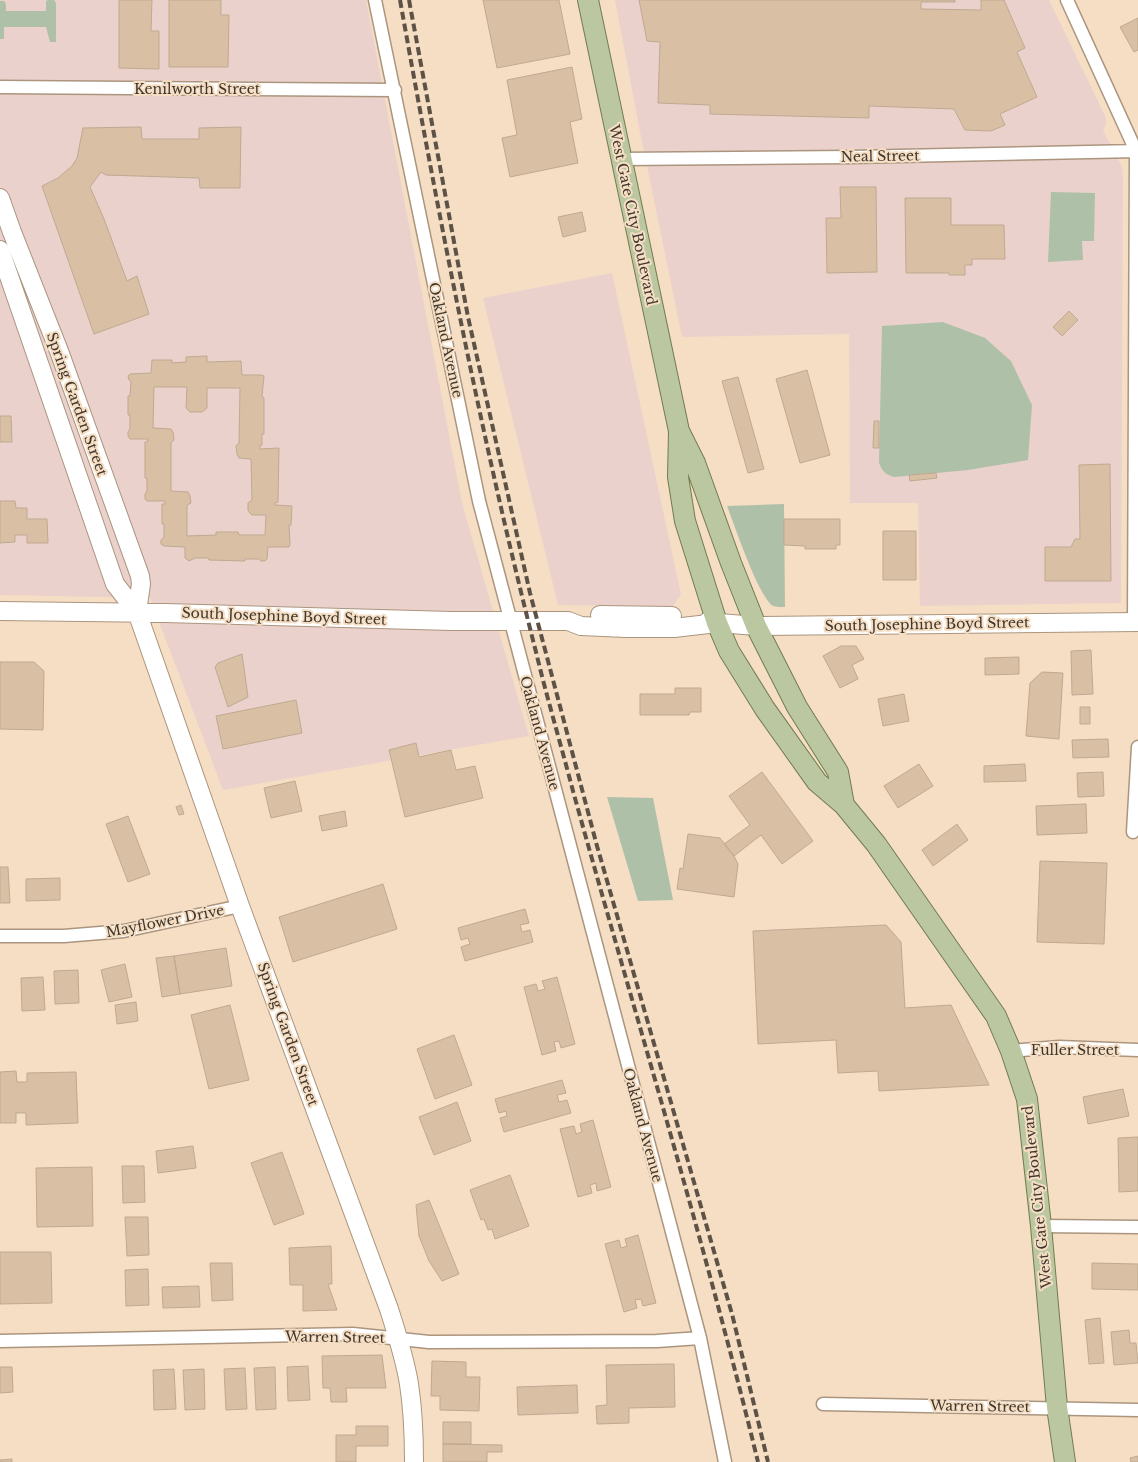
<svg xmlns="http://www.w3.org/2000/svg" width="1138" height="1462" font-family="'Libre Baskerville',serif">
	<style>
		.education { fill: #ebd1cc }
		.green { fill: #afc0a8 }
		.building { fill: #d9c0a5; stroke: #bfa991; fill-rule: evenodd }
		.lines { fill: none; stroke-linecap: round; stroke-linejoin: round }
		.street-casing { stroke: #ab957e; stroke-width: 15 }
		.secondary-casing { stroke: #ab957e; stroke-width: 20 }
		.primary-casing { stroke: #727c4e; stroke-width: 22 }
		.street { stroke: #fff; stroke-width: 12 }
		.secondary { stroke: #fff; stroke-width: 18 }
		.primary { stroke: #bbc7a0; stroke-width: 20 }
		.rail { stroke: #5d5245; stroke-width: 4; stroke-dasharray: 8 4; stroke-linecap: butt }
		.labels { text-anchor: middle; stroke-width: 4; stroke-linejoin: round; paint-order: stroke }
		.street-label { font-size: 14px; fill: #3f362c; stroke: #f5dec4 }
	</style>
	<rect width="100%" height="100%" fill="#f5dec4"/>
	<path class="education" d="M 0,0 L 366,0 L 462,503 L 529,736 L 223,790 L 150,598 L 0,595 Z
		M 615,0 L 1049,0 L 1106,118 L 1106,125 L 1103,130 L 1122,167 L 1123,176 L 1121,603 L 920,606 L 918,503 L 850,503 L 849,334 L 682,337 L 641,137 Z
		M 612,273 L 681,595 L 672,607 L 558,605 L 483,298 Z"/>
	<path class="green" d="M 48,0 L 54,0 L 56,3 L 56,42 L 50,42 L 46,27 L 4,27 L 4,39 L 0,39 L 0,1 L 4,1 L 6,4 L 6,11 L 46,11 L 46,1 Z
		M 1051,192 L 1095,193 L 1094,241 L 1082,241 L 1083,260 L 1048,262 Z
		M 943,322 L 985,338 L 1011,361 L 1032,405 L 1028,460 L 968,470 L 895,477 C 887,476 882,471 879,463 L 882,326 Z
		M 784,504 L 785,607 C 781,607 776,607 773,606 C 759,598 734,524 727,506 Z
		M 607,797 L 653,798 L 673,900 L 638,901 Z"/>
	<path class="building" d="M 119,0 L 152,0 L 151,31 L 159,31 L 159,69 L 119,68 Z
		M 169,0 L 221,0 L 221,15 L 229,15 L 228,67 L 169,67 Z
		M 483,0 L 559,0 L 570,54 L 497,68 Z
		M 639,0 L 955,0 L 955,2 L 921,2 L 921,9 L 981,10 L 981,0 L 1004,0 L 1025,48 L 1017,52 L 1037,97 L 1000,114 L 1005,125 L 991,131 L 965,130 L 954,109 L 869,106 L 869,118 L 710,114 L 710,105 L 658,103 L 660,42 L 647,41 Z
		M 1138,18 L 1138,50 L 1134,52 L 1120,27 Z
		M 572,67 L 582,119 L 570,122 L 578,163 L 510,177 L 502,138 L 517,135 L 507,80 Z
		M 141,127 L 142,139 L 199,139 L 199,128 L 241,127 L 240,188 L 200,188 L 199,178 L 106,175 L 101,172 L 90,187 L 104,219 L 127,281 L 137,276 L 149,314 L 94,334 L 42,186 L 58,178 L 72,166 L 77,158 L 83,128 Z
		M 840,187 L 876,187 L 877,272 L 827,273 L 826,218 L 841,218 Z
		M 905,198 L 951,198 L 951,225 L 1004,225 L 1005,259 L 972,259 L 972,265 L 965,265 L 965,275 L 949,275 L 949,273 L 906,273 Z
		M 582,212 L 586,231 L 563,237 L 558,217 Z
		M 1069,311 L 1078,320 L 1062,336 L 1053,327 Z
		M 207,356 L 207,362 L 241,361 L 242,375 L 262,375 L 264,376 L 262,396 L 264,398 L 264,434 L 262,434 L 262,445 L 260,445 L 260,449 L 279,448 L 278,502 L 275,503 L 275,505 L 292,506 L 291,525 L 289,525 L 290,544 L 289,547 L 268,547 L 267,559 L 265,561 L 261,561 L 259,559 L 245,559 L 245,561 L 209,560 L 208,558 L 195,558 L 189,561 L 185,558 L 185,547 L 164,546 L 161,544 L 161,540 L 164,537 L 164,524 L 162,524 L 162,504 L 165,504 L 165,501 L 147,501 L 145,499 L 145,494 L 147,491 L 147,478 L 145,478 L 145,442 L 147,442 L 148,439 L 130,439 L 128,436 L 128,432 L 130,429 L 130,415 L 128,415 L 128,396 L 130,396 L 131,381 L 129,380 L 128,376 L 130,374 L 151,373 L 152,360 L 172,360 L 172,363 L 186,362 L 186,357 ZM 154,387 L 187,387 L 186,408 L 190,412 L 202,412 L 207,408 L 207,388 L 240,388 L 239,443 L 236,446 L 237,454 L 239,458 L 251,459 L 252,500 L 248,503 L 248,511 L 252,515 L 266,515 L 265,535 L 239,535 L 238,532 L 216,532 L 216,535 L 187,536 L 187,505 L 191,503 L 190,496 L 188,492 L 171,491 L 171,443 L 174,440 L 173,432 L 171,429 L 153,428 Z
		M 807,370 L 830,455 L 800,463 L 776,379 Z
		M 738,377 L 764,469 L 748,473 L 722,381 Z
		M 0,416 L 11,416 L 12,442 L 0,442 Z
		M 874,421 L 879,421 L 879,448 L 873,448 Z
		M 1110,464 L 1111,581 L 1045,581 L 1045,547 L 1071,547 L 1075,539 L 1080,539 L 1079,465 Z
		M 936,473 L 937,478 L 910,481 L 909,475 Z
		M 0,501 L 15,501 L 16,508 L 27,508 L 27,519 L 47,519 L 48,543 L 27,543 L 27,535 L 15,535 L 15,542 L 0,543 Z
		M 784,519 L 840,519 L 840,545 L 836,545 L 836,549 L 805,549 L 805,546 L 784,545 Z
		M 883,531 L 916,531 L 916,580 L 883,580 Z
		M 841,646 L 856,646 L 864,659 L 852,665 L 858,679 L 840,688 L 823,656 Z
		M 1091,650 L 1093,694 L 1072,695 L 1071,651 Z
		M 242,654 L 248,697 L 228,707 L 215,667 L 218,663 Z
		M 1019,657 L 1019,674 L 985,675 L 985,658 Z
		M 0,662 L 34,662 L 44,671 L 43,730 L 0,729 Z
		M 1042,672 L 1063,673 L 1059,739 L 1026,736 L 1030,683 Z
		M 675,688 L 701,688 L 701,712 L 690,712 L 689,715 L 640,715 L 640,694 L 675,694 Z
		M 904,694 L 909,721 L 883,726 L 878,699 Z
		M 296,700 L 302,733 L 223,749 L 216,716 Z
		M 1080,707 L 1090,707 L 1090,724 L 1080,724 Z
		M 1108,739 L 1109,757 L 1073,758 L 1072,740 Z
		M 416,743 L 419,757 L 451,750 L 456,770 L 475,766 L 483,798 L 405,817 L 389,750 Z
		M 919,764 L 933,786 L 898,808 L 884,786 Z
		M 1025,764 L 1026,781 L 984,782 L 984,766 Z
		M 762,772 L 813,841 L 782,864 L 761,835 L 734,856 L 724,844 L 750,825 L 729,796 Z
		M 1103,772 L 1104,796 L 1078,797 L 1077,773 Z
		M 295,781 L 302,811 L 271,818 L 264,788 Z
		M 1086,804 L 1087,833 L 1037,835 L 1036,806 Z
		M 181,805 L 184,814 L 179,815 L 176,807 Z
		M 345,811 L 347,826 L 322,831 L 319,816 Z
		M 128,816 L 150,874 L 128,882 L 106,824 Z
		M 957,824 L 968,840 L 933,866 L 922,850 Z
		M 688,834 L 720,838 L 734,856 L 738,864 L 734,897 L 677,889 L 680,868 L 683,869 Z
		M 1040,861 L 1107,863 L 1104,944 L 1037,942 Z
		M 0,867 L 8,867 L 10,903 L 0,903 Z
		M 60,878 L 60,900 L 26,901 L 26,879 Z
		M 383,884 L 397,929 L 293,962 L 279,917 Z
		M 525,909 L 529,923 L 520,925 L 522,932 L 530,930 L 533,942 L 465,961 L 461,947 L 470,944 L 468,938 L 461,940 L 458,928 Z
		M 886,925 L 901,942 L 905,1008 L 951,1005 L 989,1085 L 879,1091 L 878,1071 L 838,1073 L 836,1040 L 758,1044 L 753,931 Z
		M 226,948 L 232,986 L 180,994 L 174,956 Z
		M 174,956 L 180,994 L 162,997 L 156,958 Z
		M 125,964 L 132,997 L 109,1002 L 101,970 Z
		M 78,970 L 79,1003 L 55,1004 L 54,971 Z
		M 43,977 L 45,1010 L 22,1011 L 21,978 Z
		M 557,977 L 575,1044 L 561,1048 L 559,1041 L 554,1042 L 556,1051 L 542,1055 L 524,987 L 536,984 L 538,991 L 545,989 L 542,981 Z
		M 136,1002 L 138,1021 L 117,1024 L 115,1005 Z
		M 230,1005 L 249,1080 L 209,1089 L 191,1015 Z
		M 454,1035 L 472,1085 L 435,1099 L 417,1049 Z
		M 16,1071 L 17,1082 L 27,1082 L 27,1073 L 76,1072 L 78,1123 L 26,1125 L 26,1113 L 16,1113 L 16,1123 L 0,1123 L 0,1072 Z
		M 562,1080 L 566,1093 L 557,1095 L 559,1102 L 567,1100 L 571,1113 L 504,1132 L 500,1118 L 507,1116 L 506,1111 L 499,1113 L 495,1099 Z
		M 1123,1089 L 1129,1116 L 1088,1124 L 1083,1097 Z
		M 457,1102 L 471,1141 L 434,1155 L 419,1117 Z
		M 593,1120 L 611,1187 L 597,1191 L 596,1183 L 590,1185 L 592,1193 L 578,1197 L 560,1129 L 574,1126 L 576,1134 L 582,1132 L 580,1124 Z
		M 1138,1137 L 1138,1191 L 1119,1192 L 1118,1138 Z
		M 193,1146 L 196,1168 L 158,1173 L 156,1151 Z
		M 282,1152 L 304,1214 L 274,1225 L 251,1163 Z
		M 122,1166 L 144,1166 L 145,1202 L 123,1203 Z
		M 92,1167 L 93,1226 L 37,1227 L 36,1168 Z
		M 510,1175 L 529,1226 L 495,1239 L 492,1229 L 488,1230 L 484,1219 L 481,1220 L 470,1190 Z
		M 429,1200 L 459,1274 L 442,1281 L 429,1261 L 419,1236 L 416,1205 Z
		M 125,1217 L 148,1217 L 149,1255 L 127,1256 Z
		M 638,1235 L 656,1303 L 643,1306 L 641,1299 L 635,1300 L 637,1308 L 624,1312 L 605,1244 L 619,1240 L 621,1248 L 627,1246 L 625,1239 Z
		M 331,1246 L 332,1284 L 328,1284 L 337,1310 L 303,1311 L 303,1285 L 290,1285 L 289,1248 Z
		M 0,1252 L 51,1252 L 52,1303 L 0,1304 Z
		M 210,1263 L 232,1263 L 233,1300 L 212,1301 Z
		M 1092,1263 L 1138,1264 L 1138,1290 L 1092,1289 Z
		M 148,1269 L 149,1305 L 126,1306 L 125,1270 Z
		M 199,1286 L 200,1307 L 163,1308 L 162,1287 Z
		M 1100,1318 L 1104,1363 L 1089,1364 L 1085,1320 Z
		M 1129,1330 L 1130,1343 L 1136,1343 L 1138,1363 L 1114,1365 L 1111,1332 Z
		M 382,1355 L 386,1388 L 346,1388 L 347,1402 L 331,1402 L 330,1388 L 323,1388 L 322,1356 Z
		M 432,1361 L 466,1362 L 466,1377 L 480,1377 L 479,1411 L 440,1410 L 440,1396 L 431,1396 Z
		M 674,1364 L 675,1407 L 629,1408 L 629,1423 L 597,1424 L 596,1406 L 607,1405 L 606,1365 Z
		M 308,1366 L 310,1400 L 288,1401 L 287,1367 Z
		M 0,1367 L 12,1367 L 13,1392 L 0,1393 Z
		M 275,1367 L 276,1409 L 256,1410 L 254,1368 Z
		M 245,1368 L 247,1409 L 226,1410 L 224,1369 Z
		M 174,1369 L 176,1409 L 154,1410 L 153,1370 Z
		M 204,1369 L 205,1409 L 185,1410 L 183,1370 Z
		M 577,1385 L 578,1413 L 518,1415 L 517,1387 Z
		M 443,1422 L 471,1422 L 471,1444 L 443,1444 Z
		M 356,1426 L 388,1426 L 388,1446 L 356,1446 L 356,1462 L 336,1462 L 336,1435 L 356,1435 Z
		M 443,1444 L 502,1445 L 502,1452 L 487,1452 L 487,1462 L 443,1462 Z
		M 1138,1456 L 1138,1462 L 1131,1462 L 1130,1458 Z
		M 12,1459 L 12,1462 L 0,1462 L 0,1460 Z"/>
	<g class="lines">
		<g class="street-casing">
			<path id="street" d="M 375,0 L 479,501 L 700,1338 L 725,1462
				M 1067,0 L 1136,151 L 1134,622
				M 0,87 L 395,90
				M 621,159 L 852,157 L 1138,151
				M 1133,832 L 1138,747
				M 0,936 L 64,936 L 124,931 L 240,906
				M 1011,1051 L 1059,1047 L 1138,1050
				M 1041,1226 L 1138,1227
				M 0,1341 L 353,1334 L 429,1342 L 657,1341 L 700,1338
				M 823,1404 L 1138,1410"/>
		</g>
		<g class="secondary-casing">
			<path id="secondary" d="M 0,198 L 12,232 L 59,351 L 140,576 L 141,584 L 137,612
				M 0,250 L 115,584 L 137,612 L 240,906 L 389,1309 C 397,1334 405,1359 409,1384 C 413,1410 414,1436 414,1462
				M 0,611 L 165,613 L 451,621 L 568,621 L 581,626 L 626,628 L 674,628 L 717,623
				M 600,615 L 672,616
				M 707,622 L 756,626 L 1138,622"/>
		</g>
		<g class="primary-casing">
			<path id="primary" d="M 588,0 L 679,431 L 695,463 L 731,563 L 756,626 L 797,707 L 838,772 L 844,805
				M 679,431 L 678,477 L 685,521 L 717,623 L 729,651 L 765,709 L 817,782 L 844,805 L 876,844 L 996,1016 L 1011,1051 L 1027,1099 L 1041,1226 L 1057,1407 L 1065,1462"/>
		</g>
		<use href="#street" class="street"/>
		<use href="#secondary" class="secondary"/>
		<use href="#primary" class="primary"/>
		<path class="rail" d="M 400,0 C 439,218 481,437 536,652 C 547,698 561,745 573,791 C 635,1015 703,1236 758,1462
			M 409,0 L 468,317 L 530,593 L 597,846 L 732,1314 L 768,1462"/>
	</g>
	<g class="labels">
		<g class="street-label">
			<text x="197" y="94">Kenilworth Street</text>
			<text transform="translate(880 156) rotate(-1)" y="5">Neal Street</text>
			<text transform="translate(633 215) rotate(78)" y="5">West Gate City Boulevard</text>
			<text transform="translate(446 340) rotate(78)" y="5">Oakland Avenue</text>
			<text transform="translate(77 404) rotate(70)" y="5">Spring Garden Street</text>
			<text transform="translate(284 616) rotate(2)" y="5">South Josephine Boyd Street</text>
			<text transform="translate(927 624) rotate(-1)" y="5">South Josephine Boyd Street</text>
			<text transform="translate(540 733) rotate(75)" y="5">Oakland Avenue</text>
			<text transform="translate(165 921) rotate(-11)" y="5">Mayflower Drive</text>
			<text transform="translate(288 1034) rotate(70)" y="5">Spring Garden Street</text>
			<text x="1075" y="1055">Fuller Street</text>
			<text transform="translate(643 1125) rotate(75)" y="5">Oakland Avenue</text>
			<text transform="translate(1037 1197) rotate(-96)" y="5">West Gate City Boulevard</text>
			<text transform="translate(335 1337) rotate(1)" y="5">Warren Street</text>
			<text transform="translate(980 1406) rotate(1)" y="5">Warren Street</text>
		</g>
	</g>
</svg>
